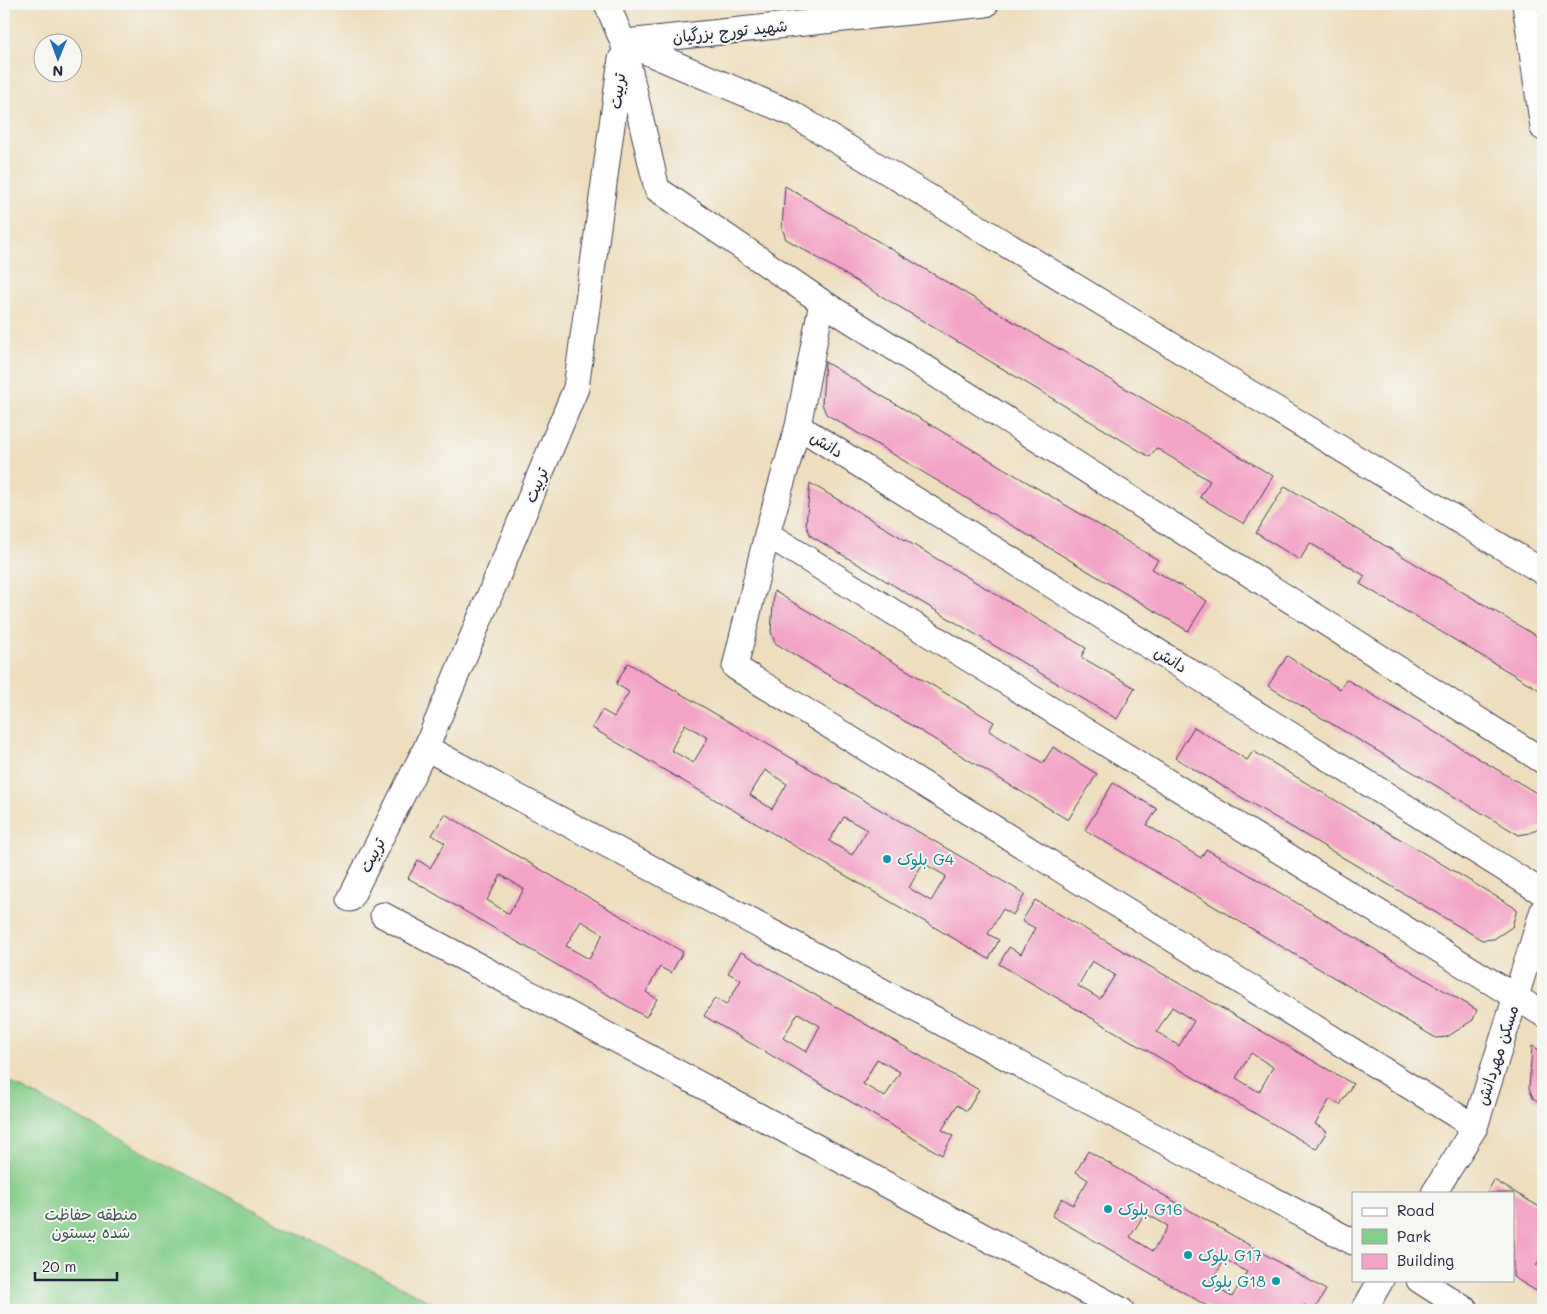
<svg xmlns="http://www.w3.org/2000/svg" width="1547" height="1314" font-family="Mali,'Playpen Sans Arabic',sans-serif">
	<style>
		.green { fill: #85ce8a; stroke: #547862 }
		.building { fill: #f3a3c6; fill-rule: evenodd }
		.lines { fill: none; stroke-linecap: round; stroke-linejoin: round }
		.minor-casing { stroke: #413e4f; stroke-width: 27 }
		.minor { stroke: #fff; stroke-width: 25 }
		.culture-dot { fill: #0f9aa8; stroke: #f6f6f2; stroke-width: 2 }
		.labels { text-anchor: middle; stroke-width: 4; stroke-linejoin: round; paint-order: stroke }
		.street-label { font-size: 16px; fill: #22223b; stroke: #f6f6f2 }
		.culture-label { font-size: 16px; fill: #0d838f; stroke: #f6f6f2; text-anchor: start }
		.park-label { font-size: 16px; fill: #405653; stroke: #f6f6f2 }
	</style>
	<rect width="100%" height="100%" fill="#f6f6f2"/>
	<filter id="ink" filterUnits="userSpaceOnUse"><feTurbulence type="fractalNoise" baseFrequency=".02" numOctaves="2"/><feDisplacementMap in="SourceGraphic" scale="10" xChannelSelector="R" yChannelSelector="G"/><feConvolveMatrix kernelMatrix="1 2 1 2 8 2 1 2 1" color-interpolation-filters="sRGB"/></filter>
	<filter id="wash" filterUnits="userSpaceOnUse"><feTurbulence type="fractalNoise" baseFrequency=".0096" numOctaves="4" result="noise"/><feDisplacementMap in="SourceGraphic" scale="20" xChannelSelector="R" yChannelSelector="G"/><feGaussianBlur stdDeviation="1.12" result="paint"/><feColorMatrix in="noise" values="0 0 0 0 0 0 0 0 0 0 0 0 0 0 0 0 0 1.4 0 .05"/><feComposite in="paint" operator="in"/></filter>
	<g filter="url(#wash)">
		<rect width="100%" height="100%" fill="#eedebe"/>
		<path class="green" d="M 4,1079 L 446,1310 L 4,1310 Z"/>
		<g id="blocks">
			<path class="building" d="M 785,186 L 1273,476 L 1244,524 L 1200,497 L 1210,481 L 1156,448 L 1150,457 L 786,239 L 782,228 Z
				M 825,362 L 1158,560 L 1152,569 L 1207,601 L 1188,631 L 826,414 L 822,404 Z
				M 810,483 L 1086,648 L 1081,657 L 1135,688 L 1117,719 L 811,536 L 806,525 Z
				M 1285,486 L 1543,640 L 1543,692 L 1360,584 L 1365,576 L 1310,543 L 1300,560 L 1256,533 Z
				M 774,591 L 994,722 L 989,731 L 1043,763 L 1053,747 L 1097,774 L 1068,820 L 775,643 L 771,632 Z
				M 1287,656 L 1340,689 L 1346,679 L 1543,797 L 1543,825 L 1530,833 L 1519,835 L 1268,686 Z
				M 628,663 L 1025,894 L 1013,915 L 1003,909 L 988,934 L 999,940 L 989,959 L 592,728 L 602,710 L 614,717 L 629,692 L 616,684 ZM 685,724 L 708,738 L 693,763 L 671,750 ZM 765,770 L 787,784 L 772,809 L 750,795 ZM 844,817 L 867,830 L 852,855 L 829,841 ZM 923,863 L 946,876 L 931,901 L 909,888 Z
				M 1194,727 L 1247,760 L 1253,751 L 1517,909 L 1512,927 L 1494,939 L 1482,940 L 1175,758 Z
				M 1113,783 L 1157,809 L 1147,825 L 1201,858 L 1206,849 L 1477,1010 L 1473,1020 L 1447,1037 L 1436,1038 L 1085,830 Z
				M 445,814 L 683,952 L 671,973 L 660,967 L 646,992 L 657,999 L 646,1017 L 408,878 L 418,860 L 430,868 L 445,843 L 432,835 ZM 501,875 L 524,889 L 509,914 L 487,900 ZM 581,921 L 603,934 L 589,959 L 566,946 Z
				M 1035,900 L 1353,1084 L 1340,1105 L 1330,1099 L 1315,1124 L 1327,1131 L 1316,1149 L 999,964 L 1009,947 L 1021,954 L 1035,928 L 1022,921 ZM 1092,961 L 1115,975 L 1100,999 L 1078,986 ZM 1172,1007 L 1194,1021 L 1179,1046 L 1157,1032 ZM 1251,1053 L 1273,1067 L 1259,1092 L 1236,1078 Z
				M 741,952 L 979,1090 L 967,1111 L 957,1105 L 942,1130 L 953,1136 L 942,1155 L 704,1016 L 715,998 L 726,1005 L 741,980 L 728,973 ZM 798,1013 L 820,1026 L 806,1052 L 783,1038 ZM 877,1059 L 900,1072 L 885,1097 L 863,1084 Z
				M 1532,1046 L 1543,1052 L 1543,1105 L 1533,1098 L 1529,1088 Z
				M 1088,1151 L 1326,1290 L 1314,1310 L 1304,1305 L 1301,1310 L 1214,1310 L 1052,1216 L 1062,1198 L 1073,1205 L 1088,1180 L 1076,1172 ZM 1145,1213 L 1168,1226 L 1153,1251 L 1130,1237 ZM 1225,1259 L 1247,1272 L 1232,1297 L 1210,1284 Z
				M 1494,1180 L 1543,1209 L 1543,1255 L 1536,1266 L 1543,1270 L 1543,1295 L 1513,1277 L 1513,1193 L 1487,1193 Z"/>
		</g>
	</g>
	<g filter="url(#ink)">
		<use href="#blocks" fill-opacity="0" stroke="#413e4f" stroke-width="1"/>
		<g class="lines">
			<g class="minor-casing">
				<path id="minor" d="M 607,4 L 623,42 L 657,189 L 822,302 L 798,426 L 767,534 L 735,667 L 1475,1127
					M 1525,4 L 1543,128
					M 623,42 L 791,113 L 1543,572
					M 626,42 L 986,4
					M 822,302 L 1543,761
					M 798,426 L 1543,893
					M 767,534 L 1543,1014
					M 426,748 L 1353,1242
					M 350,899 L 426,748 L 576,388 L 621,59
					M 383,915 L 1121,1310
					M 1434,1193 L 1475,1127 L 1543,910
					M 1419,1280 L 1466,1310
					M 1364,1310 L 1381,1280"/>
			</g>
			<use href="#minor" class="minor"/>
		</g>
	</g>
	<g class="culture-dot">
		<circle cx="887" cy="859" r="5"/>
		<circle cx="1108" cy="1209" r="5"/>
		<circle cx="1188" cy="1255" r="5"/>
		<circle cx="1276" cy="1281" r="5"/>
	</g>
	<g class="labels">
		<g class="street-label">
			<text transform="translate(730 31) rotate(-6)" y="6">شهید تورج بزرگیان</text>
			<text transform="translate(617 91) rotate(-82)" y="6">تربیت</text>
			<text transform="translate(827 444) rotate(32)" y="6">دانش</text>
			<text transform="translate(536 485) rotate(-67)" y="6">تربیت</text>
			<text transform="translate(1171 659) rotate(32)" y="6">دانش</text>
			<text transform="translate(372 855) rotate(-63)" y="6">تربیت</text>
			<text transform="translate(1497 1055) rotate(-72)" y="6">مسکن مهردانش</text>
		</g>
		<g class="culture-label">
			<text x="897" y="865">بلوک G4</text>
			<text x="1118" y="1215">بلوک G16</text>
			<text x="1198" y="1261">بلوک G17</text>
			<text x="1266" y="1287" text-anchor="end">بلوک G18</text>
		</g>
		<g class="park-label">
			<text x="91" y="1220">منطقه حفاظت<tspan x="91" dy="18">شده بیستون</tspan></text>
		</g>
	</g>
	<rect width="1547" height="1314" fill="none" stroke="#f6f6f2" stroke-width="20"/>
	<rect x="1352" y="1192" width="162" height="90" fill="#f6f6f2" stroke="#a1a1a9"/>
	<rect x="1362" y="1208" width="25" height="8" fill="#ffffff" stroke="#a1a1a9"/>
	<text x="1397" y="1216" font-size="15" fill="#22223b">Road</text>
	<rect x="1362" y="1229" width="25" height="15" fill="#85ce8a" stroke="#a1a1a9"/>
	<text x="1397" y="1242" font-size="15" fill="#22223b">Park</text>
	<rect x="1362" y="1254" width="25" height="15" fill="#f3a3c6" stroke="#a1a1a9"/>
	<text x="1397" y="1266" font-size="15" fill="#22223b">Building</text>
	<g transform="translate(58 58) rotate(181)"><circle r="24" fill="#f6f6f2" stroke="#a1a1a9"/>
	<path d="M0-4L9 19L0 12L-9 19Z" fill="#1f6fb2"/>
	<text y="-8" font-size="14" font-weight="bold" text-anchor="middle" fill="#22223b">N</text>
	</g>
	<path d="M35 1272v8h82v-8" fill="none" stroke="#22223b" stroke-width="2.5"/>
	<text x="42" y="1272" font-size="15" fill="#22223b" stroke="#f6f6f2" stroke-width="4" paint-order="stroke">20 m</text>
</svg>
